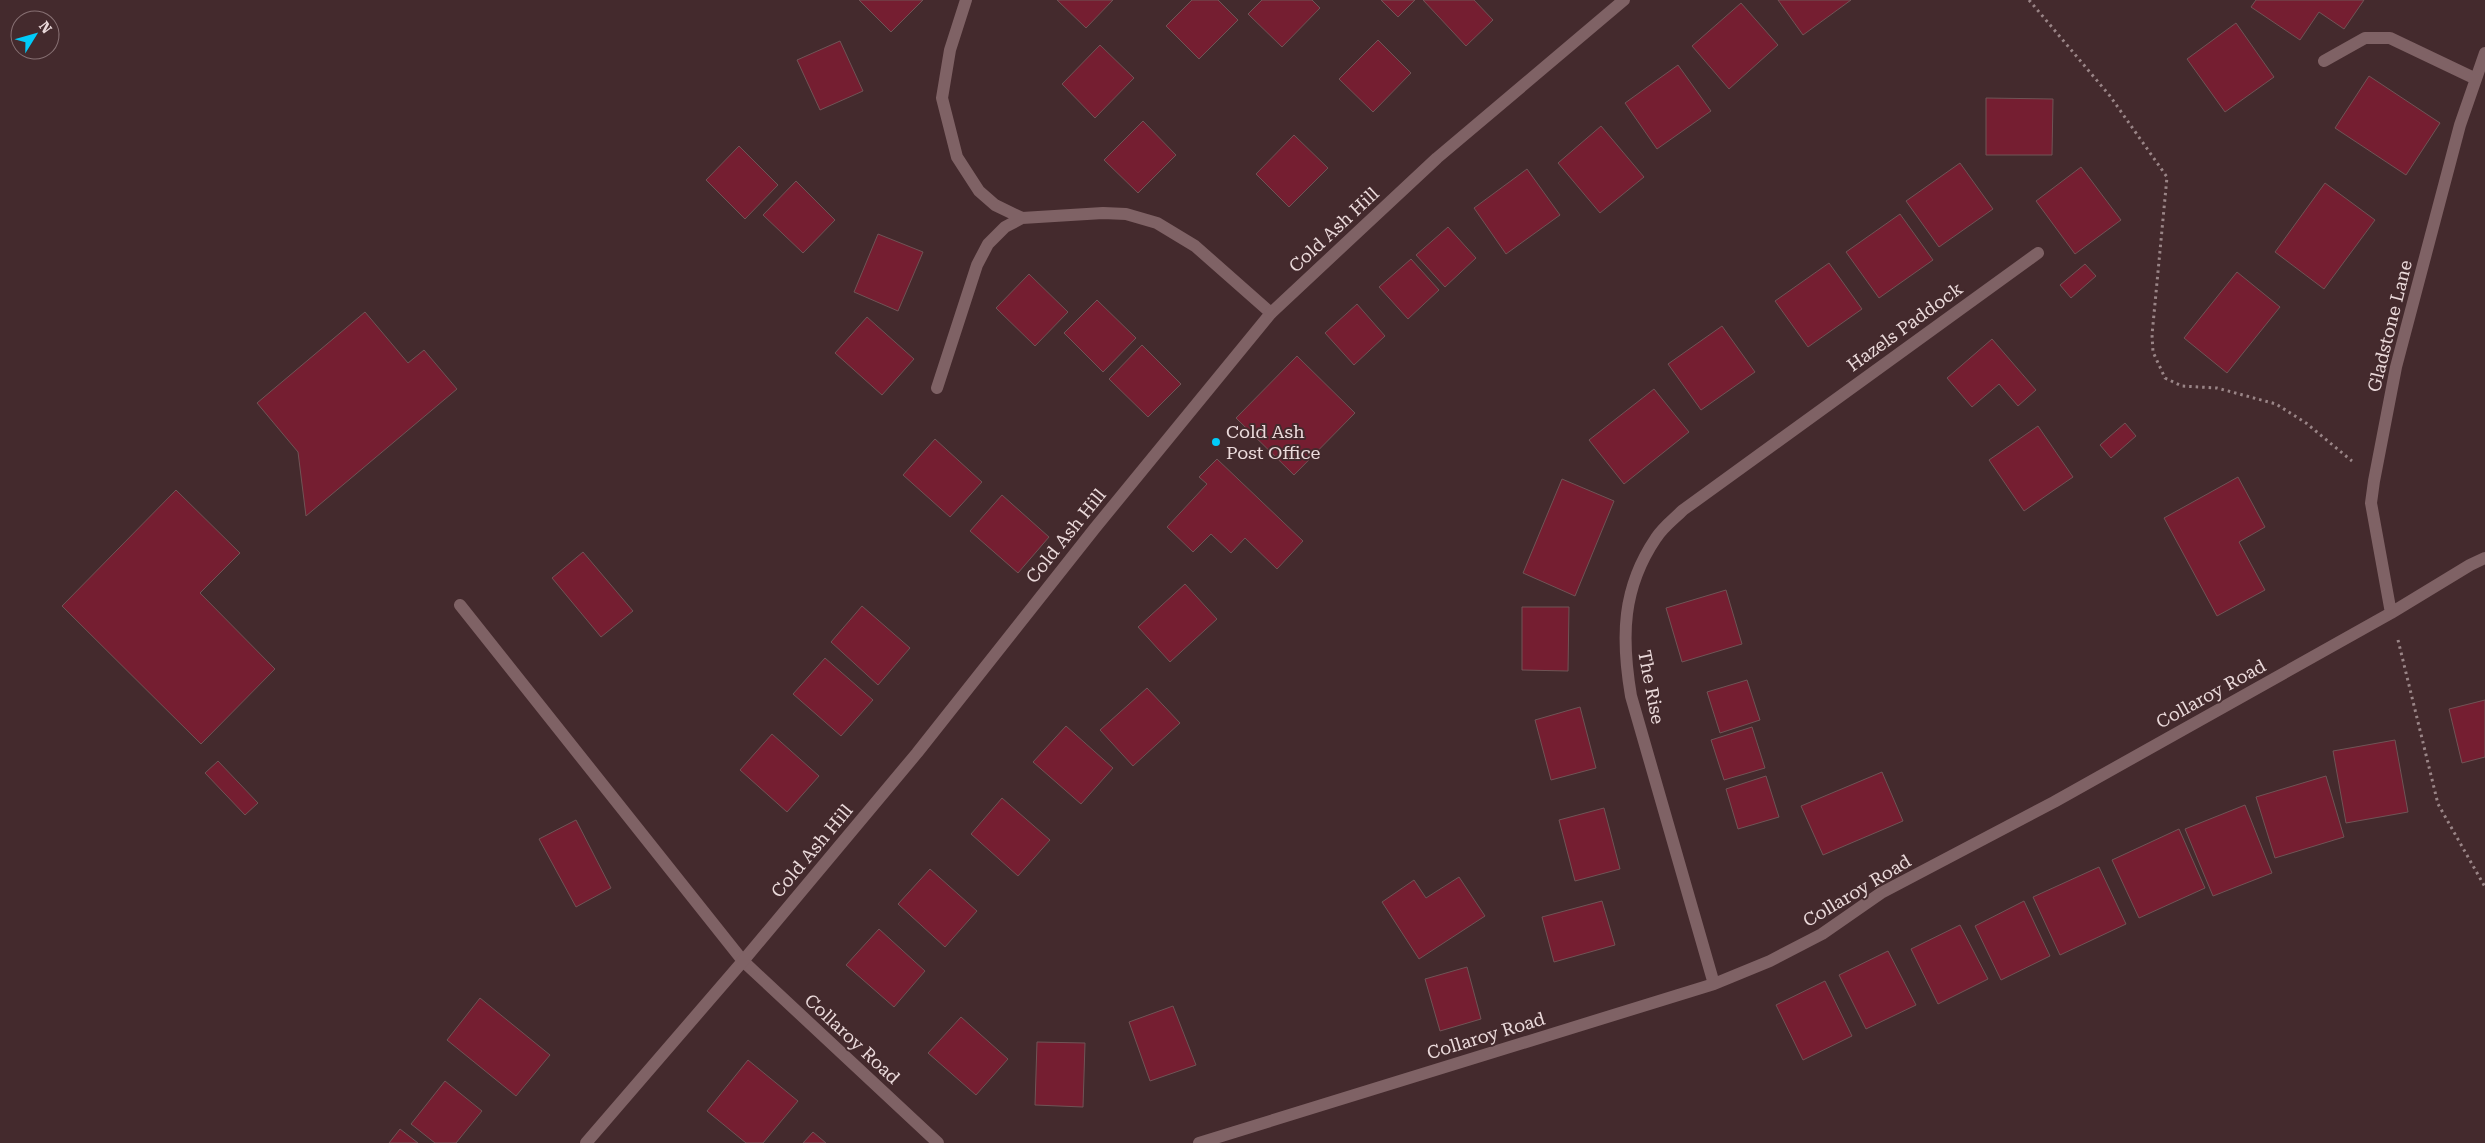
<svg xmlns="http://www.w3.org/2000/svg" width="2485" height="1143" font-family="'Roboto Serif',serif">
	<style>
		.building { fill: #751e31; stroke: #705456 }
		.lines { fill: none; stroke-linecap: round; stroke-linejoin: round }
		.path { stroke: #9a8587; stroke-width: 3; stroke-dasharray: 2.5 4; stroke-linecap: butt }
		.service { stroke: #7f6265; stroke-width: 12 }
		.minor { stroke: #7f6265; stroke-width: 12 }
		.tertiary { stroke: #7f6265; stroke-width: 12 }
		.poi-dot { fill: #01cbf9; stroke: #442a2d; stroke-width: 2 }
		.labels { text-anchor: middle; stroke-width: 4; stroke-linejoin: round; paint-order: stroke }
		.street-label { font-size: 18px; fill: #ebdadb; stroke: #442a2d }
		.poi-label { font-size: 18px; fill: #ebdadb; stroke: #442a2d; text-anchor: start }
	</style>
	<rect width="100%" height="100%" fill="#442a2d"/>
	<path class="building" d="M 859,0 L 923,0 L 891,32 Z
		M 1057,0 L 1113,0 L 1086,28 Z
		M 1192,0 L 1218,0 L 1238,20 L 1199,59 L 1166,26 Z
		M 1262,0 L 1312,0 L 1320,8 L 1282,47 L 1248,14 Z
		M 1381,0 L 1415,0 L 1398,17 Z
		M 1423,0 L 1474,0 L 1493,20 L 1466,46 Z
		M 1778,0 L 1851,0 L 1803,35 Z
		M 2256,0 L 2364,0 L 2344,29 L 2319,12 L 2300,40 L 2251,7 Z
		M 1741,3 L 1778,45 L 1729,89 L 1692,46 Z
		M 2236,23 L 2274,77 L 2225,112 L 2187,59 Z
		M 1378,40 L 1411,73 L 1373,112 L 1339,79 Z
		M 840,41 L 863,91 L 820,110 L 797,60 Z
		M 1100,45 L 1134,78 L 1095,118 L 1062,84 Z
		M 1678,65 L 1711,111 L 1657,149 L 1625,103 Z
		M 2369,76 L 2440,123 L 2406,175 L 2335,128 Z
		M 1986,98 L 2053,99 L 2052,155 L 1986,155 Z
		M 1143,121 L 1176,155 L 1138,193 L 1104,160 Z
		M 1601,126 L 1644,177 L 1600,213 L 1558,163 Z
		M 1294,135 L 1328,168 L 1289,207 L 1256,174 Z
		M 739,146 L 778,185 L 745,219 L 706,180 Z
		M 1960,163 L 1993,209 L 1939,247 L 1906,201 Z
		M 2081,167 L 2121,220 L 2075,254 L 2036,201 Z
		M 1527,169 L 1560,215 L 1506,254 L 1474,208 Z
		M 796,181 L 835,220 L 803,253 L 763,215 Z
		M 2325,183 L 2375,220 L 2324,289 L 2275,252 Z
		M 1900,214 L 1933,260 L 1879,298 L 1846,252 Z
		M 1448,227 L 1476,258 L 1445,287 L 1416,255 Z
		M 878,234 L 923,252 L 898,311 L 854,292 Z
		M 1411,259 L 1439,290 L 1408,319 L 1379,287 Z
		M 1829,263 L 1862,309 L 1808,347 L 1775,301 Z
		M 2085,264 L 2096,276 L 2071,298 L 2060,285 Z
		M 2237,272 L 2280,307 L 2227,373 L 2184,338 Z
		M 1029,274 L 1068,312 L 1035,346 L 996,308 Z
		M 1097,300 L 1136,338 L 1103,372 L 1064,333 Z
		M 1357,304 L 1385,336 L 1354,365 L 1325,333 Z
		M 365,312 L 408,363 L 424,350 L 457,389 L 306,516 L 298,452 L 257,403 Z
		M 867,317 L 914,359 L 882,395 L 835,353 Z
		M 1722,326 L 1755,372 L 1701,410 L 1668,364 Z
		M 1992,339 L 2036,390 L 2018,406 L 1999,384 L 1972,407 L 1947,378 Z
		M 1142,345 L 1181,384 L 1148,417 L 1109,379 Z
		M 1297,356 L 1355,413 L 1294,475 L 1236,418 Z
		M 1654,389 L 1689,432 L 1624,484 L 1589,440 Z
		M 2125,423 L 2136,436 L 2111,458 L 2100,445 Z
		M 2038,426 L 2073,477 L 2024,511 L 1989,460 Z
		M 935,439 L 982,482 L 950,517 L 903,475 Z
		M 1217,459 L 1303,541 L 1277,569 L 1245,538 L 1231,553 L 1211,534 L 1193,552 L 1167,527 L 1207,484 L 1199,477 Z
		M 2238,477 L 2265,527 L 2239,542 L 2265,590 L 2217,616 L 2164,518 Z
		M 1562,479 L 1614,501 L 1575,596 L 1523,573 Z
		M 176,490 L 240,553 L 200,593 L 275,669 L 201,744 L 62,606 Z
		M 1002,495 L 1049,537 L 1018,573 L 970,531 Z
		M 583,552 L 633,611 L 601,637 L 552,578 Z
		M 1185,584 L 1217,619 L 1170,662 L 1138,627 Z
		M 1726,590 L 1742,644 L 1682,662 L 1666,608 Z
		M 862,606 L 910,648 L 878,685 L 831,642 Z
		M 1522,607 L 1569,607 L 1568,671 L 1522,670 Z
		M 825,658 L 873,700 L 841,736 L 793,694 Z
		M 1747,680 L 1760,720 L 1720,733 L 1707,692 Z
		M 1147,688 L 1180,723 L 1133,766 L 1100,730 Z
		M 2485,700 L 2485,757 L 2462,763 L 2449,709 Z
		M 1580,707 L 1596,768 L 1551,780 L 1535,720 Z
		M 1066,726 L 1113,768 L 1081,804 L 1033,762 Z
		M 1752,727 L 1765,768 L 1724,780 L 1711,740 Z
		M 772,734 L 819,776 L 787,812 L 740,770 Z
		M 2395,740 L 2408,812 L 2346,823 L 2333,751 Z
		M 218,761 L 258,803 L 245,815 L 205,773 Z
		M 1882,772 L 1903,821 L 1823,855 L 1801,806 Z
		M 1766,776 L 1779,817 L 1738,829 L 1726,789 Z
		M 2326,776 L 2344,837 L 2275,858 L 2256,797 Z
		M 1002,798 L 1050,840 L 1018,876 L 971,834 Z
		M 2245,805 L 2272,873 L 2213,896 L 2185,829 Z
		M 1604,808 L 1620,869 L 1575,881 L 1559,820 Z
		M 576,820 L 611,888 L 576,907 L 539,839 Z
		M 2179,829 L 2205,888 L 2139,918 L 2112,860 Z
		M 2099,867 L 2126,924 L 2060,955 L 2033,897 Z
		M 930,869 L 977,911 L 945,947 L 898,904 Z
		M 1459,877 L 1485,916 L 1419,959 L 1382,902 L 1414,880 L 1426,898 Z
		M 1602,901 L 1615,945 L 1554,962 L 1542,917 Z
		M 2024,901 L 2050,956 L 2001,980 L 1975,926 Z
		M 1960,925 L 1988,979 L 1938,1004 L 1911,949 Z
		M 879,929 L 925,971 L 894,1007 L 846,965 Z
		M 1888,951 L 1916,1005 L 1866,1029 L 1839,975 Z
		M 1467,967 L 1481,1019 L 1440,1031 L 1425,979 Z
		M 1825,981 L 1852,1036 L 1803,1060 L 1776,1005 Z
		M 480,998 L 550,1055 L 516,1096 L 447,1040 Z
		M 1173,1006 L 1196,1065 L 1150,1081 L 1129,1022 Z
		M 961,1017 L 1008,1059 L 976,1095 L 928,1053 Z
		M 1037,1042 L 1085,1043 L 1083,1107 L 1035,1105 Z
		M 748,1060 L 798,1101 L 763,1143 L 746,1143 L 707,1111 Z
		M 445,1081 L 482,1111 L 456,1143 L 435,1143 L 411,1124 Z
		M 400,1129 L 418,1143 L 389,1143 Z
		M 813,1132 L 826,1143 L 803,1143 Z"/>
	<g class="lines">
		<path class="path" d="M 2029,0 L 2110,96 L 2167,177 L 2152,335 L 2153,352 L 2165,378 L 2182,386 L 2217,388 L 2276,404 L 2306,423 L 2352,461
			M 2398,640 L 2438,804 L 2485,887"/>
		<path class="service" d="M 460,605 L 743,961"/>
		<path class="minor" d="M 966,0 L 950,50 L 942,98 L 957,157 L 979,191 L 995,205 L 1022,218 L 1103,213 L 1126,214 L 1157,223 L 1195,246 L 1271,313
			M 2324,61 L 2365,38 L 2390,38 L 2476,79
			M 937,388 L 977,265 L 988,244 L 1005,227 L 1022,218
			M 2391,613 L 2371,503 L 2374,481 L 2396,367 L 2460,125 L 2485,53
			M 743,961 L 938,1143
			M 1714,984 L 1631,696 C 1621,637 1622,588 1656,538 C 1663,527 1674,519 1683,510 L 2038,253
			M 1199,1143 L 1714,984 L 1770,961 L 1822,934 L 1881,893 L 2054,802 L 2391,613 L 2470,565 L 2485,558"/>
		<path class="tertiary" d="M 586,1143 L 743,961 L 917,753 L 1095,528 L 1271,313 L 1437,158 L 1624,0"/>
	</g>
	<circle class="poi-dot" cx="1216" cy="442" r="5"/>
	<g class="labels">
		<g class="street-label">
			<text transform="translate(1334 230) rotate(-43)" y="6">Cold Ash Hill</text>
			<text transform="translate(2390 326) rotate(-76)" y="6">Gladstone Lane</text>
			<text transform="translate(1905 327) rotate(-36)" y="6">Hazels Paddock</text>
			<text transform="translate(1066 536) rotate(-51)" y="6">Cold Ash Hill</text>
			<text transform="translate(1651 687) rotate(79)" y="6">The Rise</text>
			<text transform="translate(2211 694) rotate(-29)" y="6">Collaroy Road</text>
			<text transform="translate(812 851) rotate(-50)" y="6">Cold Ash Hill</text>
			<text transform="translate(1857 891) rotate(-31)" y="6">Collaroy Road</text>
			<text transform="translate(1486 1036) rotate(-17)" y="6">Collaroy Road</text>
			<text transform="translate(852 1039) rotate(43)" y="6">Collaroy Road</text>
		</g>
		<g class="poi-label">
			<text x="1226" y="438">Cold Ash<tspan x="1226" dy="21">Post Office</tspan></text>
		</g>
	</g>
	<g transform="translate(35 35) rotate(53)"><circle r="24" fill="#442a2d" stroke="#877073"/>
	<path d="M0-4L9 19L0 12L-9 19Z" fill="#01cbf9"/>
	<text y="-8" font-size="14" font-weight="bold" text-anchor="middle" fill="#ebdadb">N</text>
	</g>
</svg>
